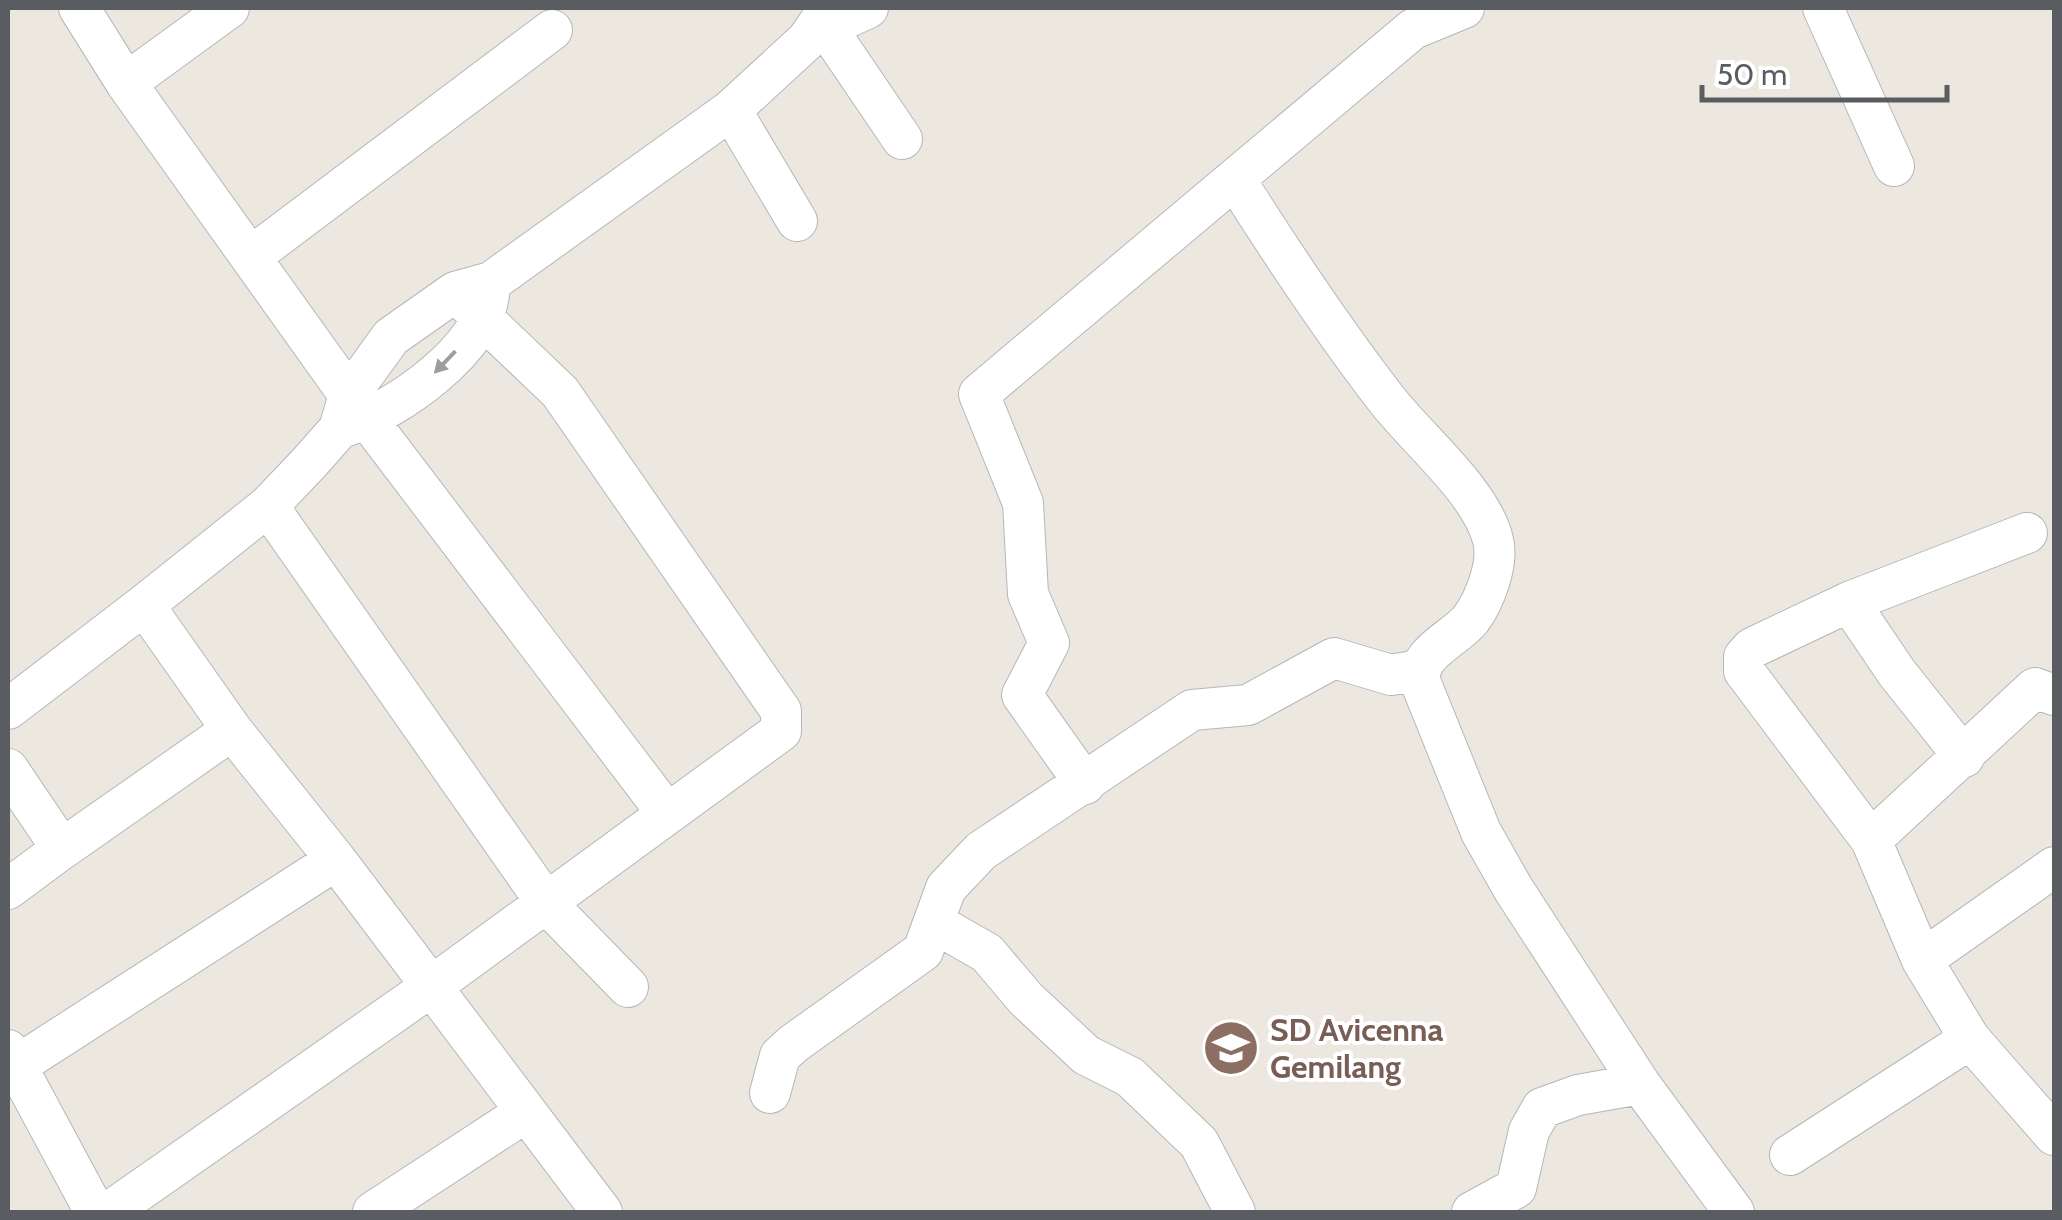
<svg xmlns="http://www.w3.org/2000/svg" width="2062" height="1220" font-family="Cabin,sans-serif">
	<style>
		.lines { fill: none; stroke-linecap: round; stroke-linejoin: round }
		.street-casing { stroke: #b3b7bb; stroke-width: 42 }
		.street { stroke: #fff; stroke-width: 40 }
		.oneway { fill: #9b9ea0 }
		.labels { text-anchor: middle; stroke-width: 8; stroke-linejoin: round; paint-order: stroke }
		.education-label { font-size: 32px; font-weight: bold; fill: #785e54; stroke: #fff; text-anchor: start }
	</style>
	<rect width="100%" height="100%" fill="#ece8e0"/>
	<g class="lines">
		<g class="street-casing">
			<path id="street" d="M 79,8 L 126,83 L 349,395 L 666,812
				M 1823,8 L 1894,166
				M 822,21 L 902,139
				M 827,27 L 868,8
				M 126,83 L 229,8
				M 731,110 L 797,221
				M 1235,179 C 1283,255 1332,329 1387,400 C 1418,440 1481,491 1493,540 C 1499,563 1485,600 1471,619 C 1455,639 1417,652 1420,681 L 1481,832 L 1514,890 L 1640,1084 L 1734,1212
				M 253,255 L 552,30
				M 347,426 C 397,410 482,350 489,295
				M 268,506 L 547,904 L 628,987
				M 1849,602 L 1752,648 L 1744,657 L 1744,671 L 1871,840 L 1922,960 L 1970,1039 L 2054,1135
				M 8,709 L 144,605
				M 1964,757 L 1897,673 L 1849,602 L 2027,533
				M 8,769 L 62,849 L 8,889
				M 1085,784 L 1022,695 L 1049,643 L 1028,594 L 1023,503 L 979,394 L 1413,29 L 1464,8
				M 1871,840 L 2035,688 L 2054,695
				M 62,849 L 232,730
				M 936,924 L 987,953 L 1026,999 L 1086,1055 L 1130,1077 L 1199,1143 L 1235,1212
				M 1922,960 L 2054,867
				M 8,1050 L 95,1212
				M 16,1066 L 336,860
				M 770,1093 L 780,1056 L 793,1044 L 923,951 L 946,888 L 981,851 L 1192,710 L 1248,705 L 1334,658 L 1391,675 L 1419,670
				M 1790,1155 L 1970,1039
				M 109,1212 L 432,986 L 781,731 L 781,711 L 560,392 L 455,292
				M 373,1212 L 526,1112
				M 602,1212 L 336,860 L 232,730 L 144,605 L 268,506 L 309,463 L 339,429 L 349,395 L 391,337 L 455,292 L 491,282 L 731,110 L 807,40 L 829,8
				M 1472,1212 L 1516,1188 L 1529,1131 L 1542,1108 L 1578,1095 L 1640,1084"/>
		</g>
		<use href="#street" class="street"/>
	</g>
	<defs><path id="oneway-solid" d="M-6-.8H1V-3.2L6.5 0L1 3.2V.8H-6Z" transform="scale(2.5)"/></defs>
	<use class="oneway" href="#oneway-solid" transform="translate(445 362) rotate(134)"/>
	<defs>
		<g id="school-disc" transform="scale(2.875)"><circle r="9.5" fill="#8d6e63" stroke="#fff"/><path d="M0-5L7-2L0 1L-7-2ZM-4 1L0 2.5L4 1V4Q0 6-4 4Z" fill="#fff"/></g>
	</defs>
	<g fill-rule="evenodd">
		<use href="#school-disc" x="1231" y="1048"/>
	</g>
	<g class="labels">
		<g class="education-label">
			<text x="1270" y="1041">SD Avicenna<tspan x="1270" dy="37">Gemilang</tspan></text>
		</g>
	</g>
	<rect width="2062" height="1220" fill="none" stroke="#595d61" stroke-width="20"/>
	<path d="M1702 85v15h245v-15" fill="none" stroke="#595d61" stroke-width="5"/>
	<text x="1717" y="85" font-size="30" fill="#595d61" stroke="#ffffff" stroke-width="8" paint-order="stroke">50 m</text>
</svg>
